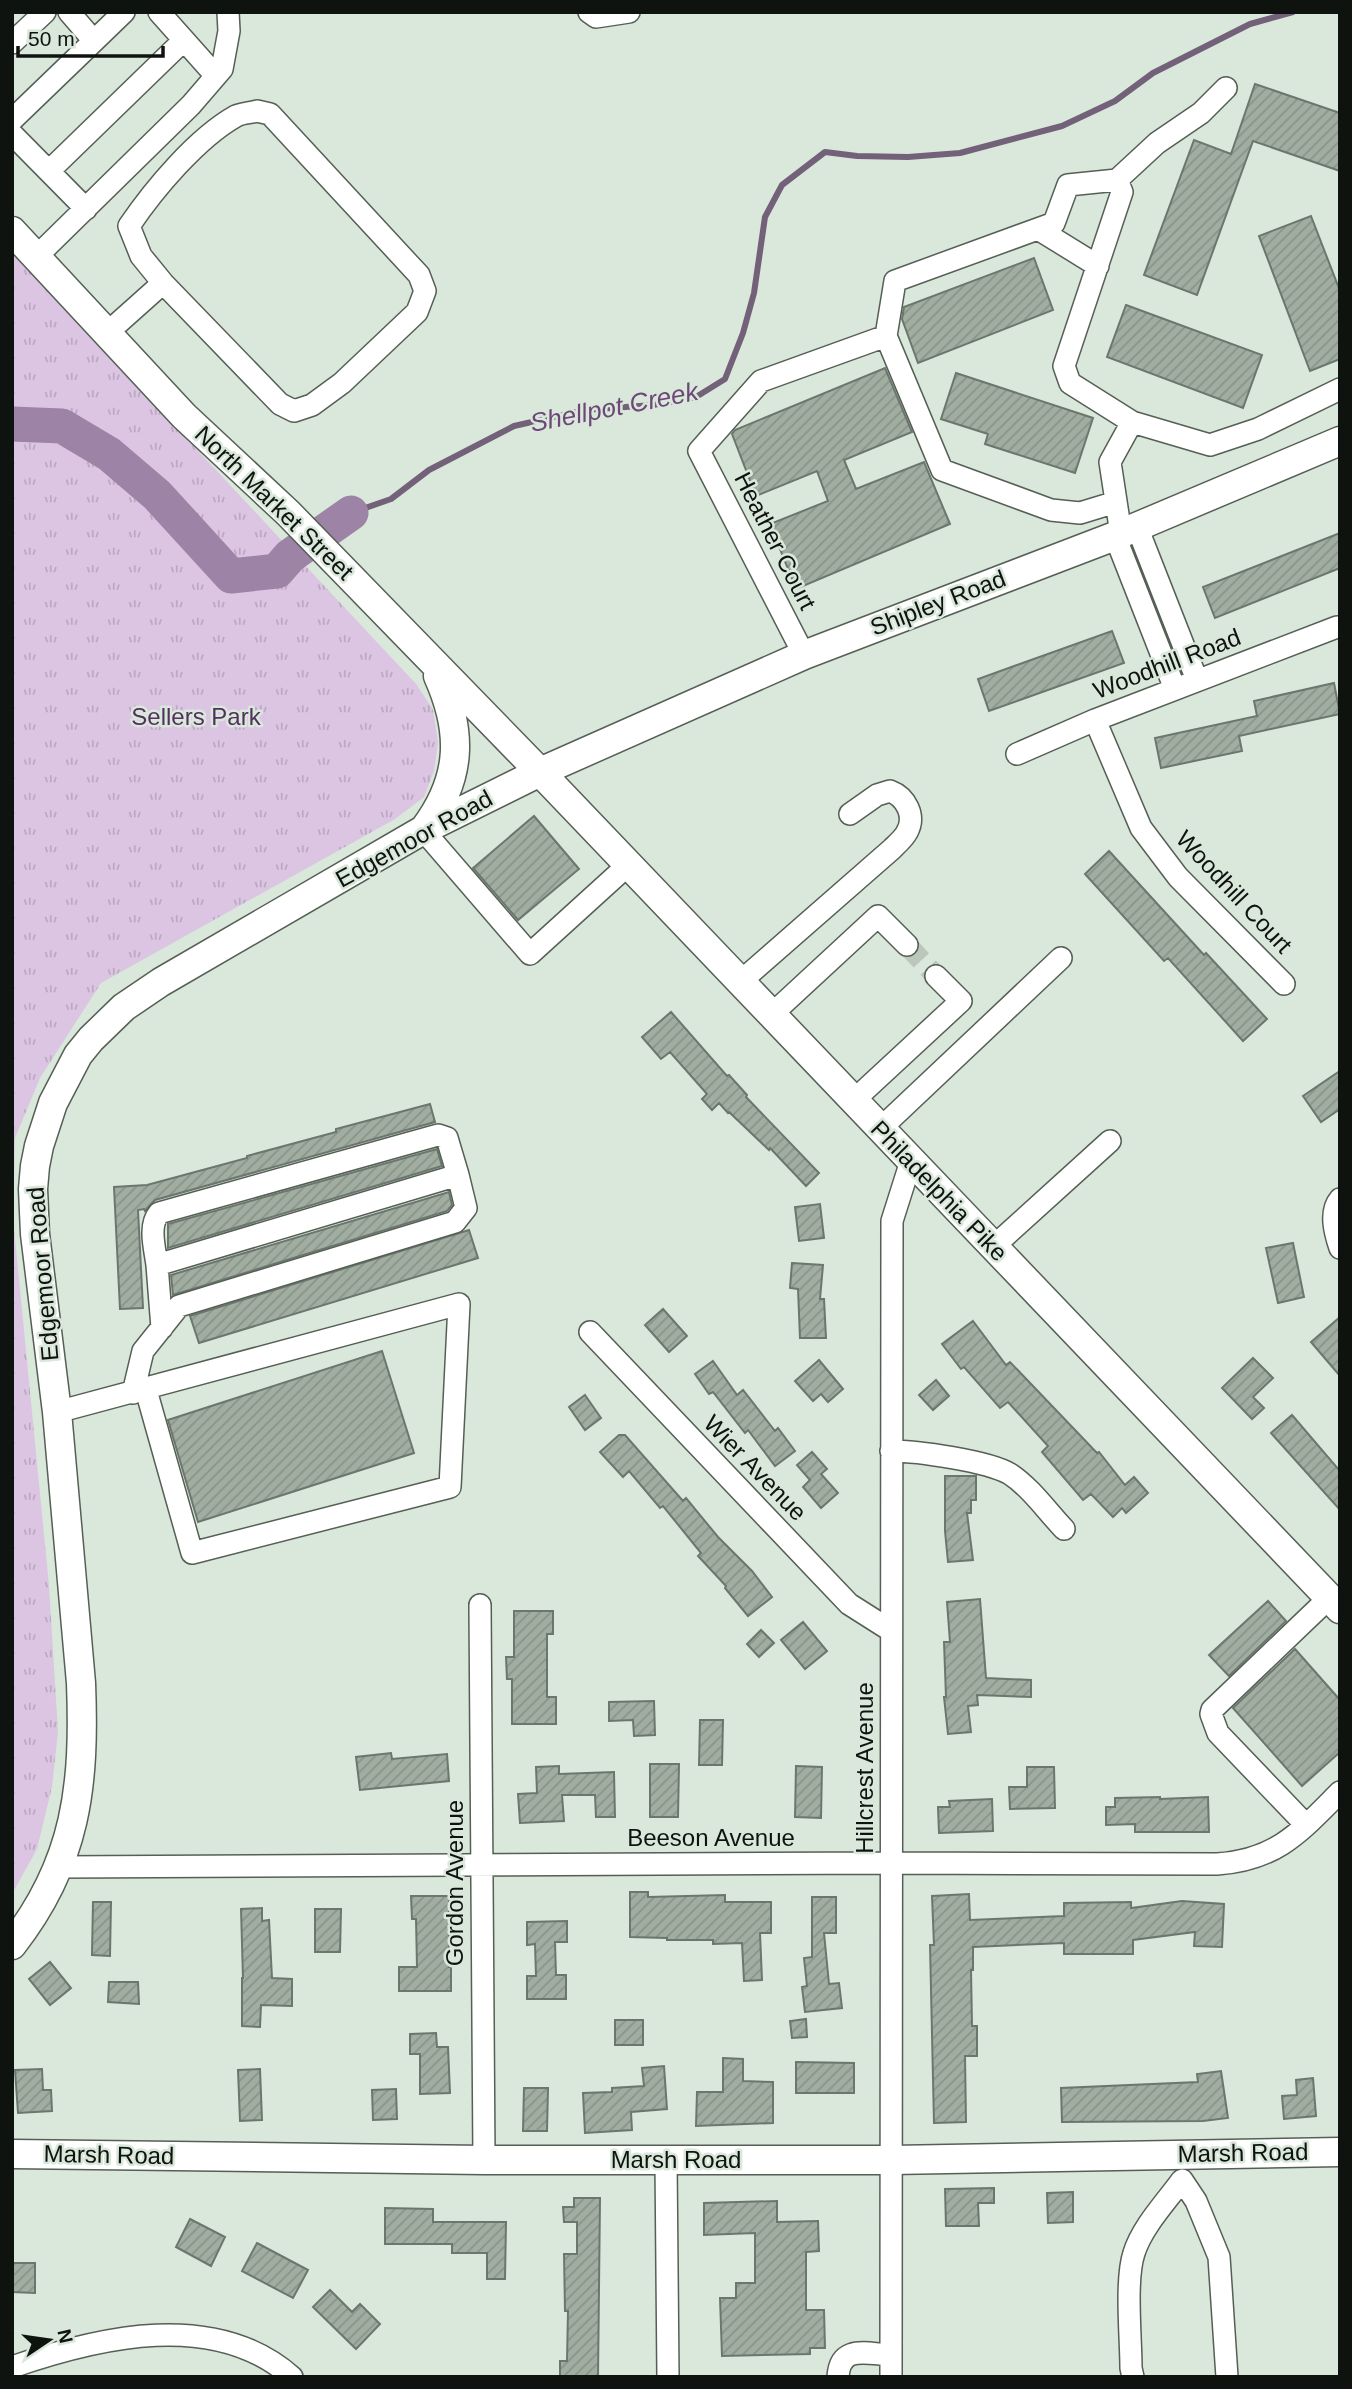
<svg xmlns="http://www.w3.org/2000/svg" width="1352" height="2389" font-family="Arial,sans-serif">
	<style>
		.grass { fill: url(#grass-tufts) }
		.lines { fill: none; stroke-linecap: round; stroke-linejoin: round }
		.stream { stroke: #726178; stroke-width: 6 }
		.river { stroke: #9d83a5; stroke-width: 35 }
		.building { fill: url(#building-hatch); stroke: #6b776c; stroke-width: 2 }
		.minor-tunnel { stroke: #bcc7bc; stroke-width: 21; stroke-dasharray: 21 10; stroke-linecap: butt }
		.minor-casing { stroke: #555f55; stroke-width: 24 }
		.major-casing { stroke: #555f55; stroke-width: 31 }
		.minor { stroke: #fff; stroke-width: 21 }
		.major { stroke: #fff; stroke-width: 28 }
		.labels { text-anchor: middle; stroke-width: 5; stroke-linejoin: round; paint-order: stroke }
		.street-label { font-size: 24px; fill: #0f130f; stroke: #dae7db }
		.park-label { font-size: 24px; fill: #54305f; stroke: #dae7db }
		.water-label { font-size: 26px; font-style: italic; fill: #6c4777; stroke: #dae7db }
	</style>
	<defs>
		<pattern id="grass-tufts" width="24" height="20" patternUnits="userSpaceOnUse" patternTransform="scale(1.75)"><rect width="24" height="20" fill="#dbc5e2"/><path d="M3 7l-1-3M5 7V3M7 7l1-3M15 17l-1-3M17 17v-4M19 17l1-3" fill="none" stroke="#bba8c1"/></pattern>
		<pattern id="building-hatch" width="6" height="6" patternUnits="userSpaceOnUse" patternTransform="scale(1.75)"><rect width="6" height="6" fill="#a1ada1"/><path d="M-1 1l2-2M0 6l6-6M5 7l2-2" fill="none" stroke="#899489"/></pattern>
	</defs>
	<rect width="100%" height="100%" fill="#dae7db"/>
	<path class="grass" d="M 12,252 L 417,685 L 433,710 L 438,742 L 434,771 L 424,797 L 395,819 L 101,983 L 40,1078 L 15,1138 L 13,1218 L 49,1586 L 58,1732 L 52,1787 L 37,1849 L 12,1894 Z"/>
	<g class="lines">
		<path class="stream" d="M 351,513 L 391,499 L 429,470 L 514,426 L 585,410 L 653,405 L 696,397 L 725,379 L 743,333 L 754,293 L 765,217 L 782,185 L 825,152 L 857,156 L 908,157 L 960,153 L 1062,126 L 1115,101 L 1153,73 L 1250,24 L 1293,12"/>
		<path class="river" d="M 12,424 L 62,426 L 109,454 L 157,495 L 231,576 L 277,571 L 290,556 L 351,513"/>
	</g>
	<path class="building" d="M 1255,84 L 1340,113 L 1340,171 L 1253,141 L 1197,295 L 1144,275 L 1194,140 L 1231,154 Z
		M 1311,216 L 1340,291 L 1340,359 L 1310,371 L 1259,236 Z
		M 1034,258 L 1053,310 L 918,363 L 902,319 L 904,307 Z
		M 1126,305 L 1262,355 L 1243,408 L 1107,357 Z
		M 885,368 L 912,432 L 844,460 L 856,489 L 924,462 L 950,524 L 796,589 L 770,524 L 828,501 L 817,471 L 756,496 L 732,434 L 735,430 Z
		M 956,373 L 1093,418 L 1075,473 L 985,444 L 988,434 L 941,419 Z
		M 1340,533 L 1340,568 L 1215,618 L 1203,587 Z
		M 1112,631 L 1124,663 L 989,711 L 978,679 Z
		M 1334,683 L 1340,714 L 1239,736 L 1242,751 L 1161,768 L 1155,738 L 1257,716 L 1254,701 Z
		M 534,816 L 579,869 L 518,920 L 473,868 Z
		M 1109,851 L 1204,955 L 1206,953 L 1267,1019 L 1243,1041 L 1168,958 L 1164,961 L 1085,874 Z
		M 671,1012 L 727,1076 L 729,1075 L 747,1095 L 746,1097 L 819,1173 L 806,1186 L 770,1148 L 769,1150 L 729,1112 L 728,1113 L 719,1103 L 712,1110 L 702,1099 L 707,1094 L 670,1052 L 661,1059 L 642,1037 Z
		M 1340,1071 L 1340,1109 L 1321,1122 L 1303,1096 Z
		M 430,1104 L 435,1122 L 155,1200 L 145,1211 L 144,1209 L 138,1210 L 143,1308 L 120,1309 L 114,1187 L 147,1185 L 247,1158 L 247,1156 L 336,1132 L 336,1129 Z
		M 437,1149 L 442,1166 L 168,1248 L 168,1224 Z
		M 449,1192 L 452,1205 L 447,1211 L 173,1295 L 171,1275 Z
		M 820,1204 L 824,1238 L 799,1241 L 795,1207 Z
		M 469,1230 L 478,1258 L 199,1343 L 190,1316 Z
		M 1293,1243 L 1304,1297 L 1278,1303 L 1266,1248 Z
		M 792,1263 L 823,1265 L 820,1299 L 824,1299 L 826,1338 L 800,1338 L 798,1289 L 790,1288 Z
		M 663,1309 L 687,1336 L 669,1352 L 645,1325 Z
		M 1340,1317 L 1340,1376 L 1311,1342 Z
		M 973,1321 L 1006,1365 L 1010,1362 L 1097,1453 L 1099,1452 L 1125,1485 L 1134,1477 L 1148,1493 L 1126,1513 L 1122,1508 L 1113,1517 L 1091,1494 L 1083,1500 L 1042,1452 L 1048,1446 L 1008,1402 L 1000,1408 L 964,1367 L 961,1369 L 942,1344 Z
		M 382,1351 L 414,1453 L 198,1522 L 168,1420 Z
		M 1253,1358 L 1273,1378 L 1253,1397 L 1264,1408 L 1252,1419 L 1222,1388 Z
		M 819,1360 L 843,1389 L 828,1402 L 821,1394 L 813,1401 L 795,1381 Z
		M 713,1361 L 737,1395 L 743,1390 L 775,1431 L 778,1428 L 795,1451 L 775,1466 L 748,1430 L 745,1433 L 713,1392 L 709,1394 L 695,1374 Z
		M 936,1380 L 949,1396 L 933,1410 L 919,1395 Z
		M 585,1395 L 601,1418 L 585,1430 L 569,1407 Z
		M 1292,1415 L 1340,1471 L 1340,1510 L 1271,1433 Z
		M 619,1435 L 625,1435 L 683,1501 L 686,1498 L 718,1537 L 752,1571 L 772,1597 L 748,1616 L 725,1588 L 726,1586 L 698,1556 L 701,1553 L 663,1506 L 660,1508 L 629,1471 L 623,1477 L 600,1452 Z
		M 812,1452 L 827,1469 L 821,1474 L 838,1493 L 821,1508 L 803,1487 L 810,1480 L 797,1465 Z
		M 945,1476 L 976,1476 L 976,1500 L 971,1500 L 971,1513 L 967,1513 L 973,1560 L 948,1562 L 945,1531 Z
		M 980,1599 L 986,1678 L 1031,1680 L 1031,1697 L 977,1695 L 978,1705 L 968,1706 L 971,1732 L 948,1734 L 944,1697 L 946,1697 L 944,1642 L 950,1642 L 947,1602 Z
		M 1268,1601 L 1286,1621 L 1229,1676 L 1209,1655 Z
		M 514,1611 L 553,1611 L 553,1634 L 547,1634 L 547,1697 L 556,1697 L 556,1724 L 512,1724 L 512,1679 L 507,1679 L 506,1657 L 514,1657 Z
		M 803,1622 L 827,1651 L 805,1669 L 781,1640 Z
		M 761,1630 L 774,1643 L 759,1657 L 747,1644 Z
		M 1295,1649 L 1340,1700 L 1340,1752 L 1302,1786 L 1233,1708 Z
		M 654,1701 L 655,1735 L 634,1736 L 633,1720 L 609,1721 L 609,1702 Z
		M 700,1720 L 723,1720 L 722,1765 L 699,1765 Z
		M 391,1753 L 392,1759 L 447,1754 L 449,1781 L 360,1790 L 356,1757 Z
		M 650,1764 L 679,1764 L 678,1817 L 650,1817 Z
		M 559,1766 L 559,1774 L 614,1772 L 615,1817 L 596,1817 L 595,1795 L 562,1795 L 564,1821 L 520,1823 L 518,1794 L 537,1793 L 536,1767 Z
		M 796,1766 L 822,1767 L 821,1818 L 795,1817 Z
		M 1027,1767 L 1054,1767 L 1055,1808 L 1010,1809 L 1009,1787 L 1027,1787 Z
		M 1160,1797 L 1160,1799 L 1208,1797 L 1209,1832 L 1135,1832 L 1135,1824 L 1106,1825 L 1106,1807 L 1115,1807 L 1115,1798 Z
		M 992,1799 L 993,1831 L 939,1833 L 938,1807 L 950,1807 L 949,1801 Z
		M 630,1892 L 648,1892 L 648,1897 L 725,1895 L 725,1902 L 771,1902 L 771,1933 L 760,1933 L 762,1980 L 744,1981 L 742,1943 L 713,1944 L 713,1940 L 667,1940 L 667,1938 L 630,1937 Z
		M 969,1894 L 970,1920 L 1064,1916 L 1064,1903 L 1131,1902 L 1131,1908 L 1182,1901 L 1224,1904 L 1222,1947 L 1194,1946 L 1195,1932 L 1133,1940 L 1133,1954 L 1064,1954 L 1064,1943 L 973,1947 L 973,1970 L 971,1970 L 972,2026 L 977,2026 L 977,2056 L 965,2056 L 966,2122 L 934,2123 L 930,1945 L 934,1945 L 932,1896 Z
		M 411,1896 L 449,1896 L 449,1967 L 451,1967 L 451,1991 L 399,1991 L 399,1967 L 417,1967 L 416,1919 L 412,1919 Z
		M 812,1897 L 836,1897 L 836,1933 L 824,1933 L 829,1984 L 839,1983 L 842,2008 L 805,2012 L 802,1987 L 807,1986 L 804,1958 L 812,1957 Z
		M 93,1902 L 111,1902 L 110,1956 L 92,1955 Z
		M 262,1908 L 262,1921 L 269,1920 L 272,1978 L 292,1979 L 292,2006 L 261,2005 L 260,2027 L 242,2026 L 242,1978 L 243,1978 L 241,1909 Z
		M 315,1909 L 341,1909 L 340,1952 L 315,1952 Z
		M 567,1921 L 567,1942 L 555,1942 L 556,1975 L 566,1975 L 566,1999 L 527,1999 L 527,1976 L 536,1976 L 535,1944 L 527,1945 L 527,1922 Z
		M 50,1962 L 71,1988 L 50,2005 L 29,1979 Z
		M 109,1982 L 138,1982 L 139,2004 L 108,2002 Z
		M 806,2019 L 807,2037 L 792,2038 L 790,2021 Z
		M 615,2020 L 643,2020 L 643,2045 L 615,2045 Z
		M 436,2033 L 437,2047 L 448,2047 L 450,2093 L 420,2094 L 420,2054 L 410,2054 L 410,2034 Z
		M 723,2058 L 743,2059 L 743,2081 L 773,2082 L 773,2123 L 696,2126 L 697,2092 L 723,2092 Z
		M 796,2062 L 854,2063 L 854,2093 L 796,2093 Z
		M 664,2066 L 667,2109 L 631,2112 L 632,2130 L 585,2133 L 583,2093 L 612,2092 L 612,2088 L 644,2086 L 642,2068 Z
		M 42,2069 L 43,2090 L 51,2090 L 52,2111 L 18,2113 L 15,2070 Z
		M 260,2069 L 262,2120 L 240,2121 L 238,2070 Z
		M 1221,2071 L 1228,2118 L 1203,2121 L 1062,2122 L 1061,2088 L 1198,2082 L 1197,2074 Z
		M 1313,2078 L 1316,2116 L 1284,2119 L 1282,2096 L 1297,2095 L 1296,2080 Z
		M 524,2088 L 548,2088 L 547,2131 L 523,2131 Z
		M 396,2089 L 397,2119 L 373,2120 L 372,2090 Z
		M 994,2188 L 994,2203 L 978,2203 L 979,2226 L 946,2226 L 945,2189 Z
		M 1073,2192 L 1073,2222 L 1048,2223 L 1047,2193 Z
		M 574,2198 L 600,2198 L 598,2377 L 560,2377 L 560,2361 L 567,2361 L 568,2311 L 565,2311 L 564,2254 L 577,2254 L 577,2222 L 564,2222 L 563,2207 L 574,2207 Z
		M 777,2201 L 777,2222 L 818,2221 L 819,2251 L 806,2252 L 806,2310 L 824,2310 L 825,2348 L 810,2348 L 810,2354 L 722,2356 L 720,2298 L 736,2298 L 736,2283 L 755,2283 L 755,2233 L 704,2235 L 704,2203 Z
		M 385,2208 L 433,2209 L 433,2222 L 506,2222 L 505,2279 L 487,2279 L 487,2253 L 452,2253 L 452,2244 L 385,2244 Z
		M 190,2219 L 225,2237 L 211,2266 L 176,2247 Z
		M 257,2243 L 308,2270 L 293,2298 L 242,2271 Z
		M 12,2263 L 35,2263 L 35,2293 L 12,2292 Z
		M 330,2290 L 352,2312 L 360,2304 L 380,2324 L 356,2349 L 313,2307 Z"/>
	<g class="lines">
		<path class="minor-tunnel" d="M 907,945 L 936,976"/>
		<g class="minor-casing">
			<path id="minor" d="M 69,12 L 94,41 L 124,12
				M 159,12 L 216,76
				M 589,12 L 596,17 L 629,12
				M 12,43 L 45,12
				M 257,111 L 270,114 L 419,275 L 425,291 L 417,312 L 342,383 L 312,405 L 294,411 L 280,404 L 163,283 L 141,256 L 129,226 C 154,189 197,138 236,116 C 242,113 250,113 257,111 Z
				M 12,120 L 94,41
				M 12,134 L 86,209
				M 49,171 L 184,40
				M 1117,180 L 1157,143 L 1201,113 L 1226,88
				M 1038,229 L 1098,266
				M 36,257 L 191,105 L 222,69 L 229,31 L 228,12
				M 107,333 L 163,283
				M 886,336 L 942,470 L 1051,510 L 1080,513 L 1116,502
				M 1137,527 L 1197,680
				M 1121,534 L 1110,462 L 1132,422 L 1210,445 L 1258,429 L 1340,389
				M 1115,536 L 1175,689
				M 804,655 L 699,451 L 761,381 L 886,336 L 895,281 L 1054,223 L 1068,185 L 1117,180 L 1122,192 L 1064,366 L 1070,383 L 1132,422
				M 1095,720 L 1141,828 L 1178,877 L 1284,984
				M 1017,754 L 1095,720 L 1337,627
				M 423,830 L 530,954 L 628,865
				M 740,982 L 892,849 C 897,844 904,838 907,832 C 916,816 906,797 890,791 L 877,795 L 850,814
				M 771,1015 L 878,916 L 907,945
				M 853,1101 L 961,1001 L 936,976
				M 880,1129 L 1061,958
				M 1340,1199 C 1329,1212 1335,1233 1340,1248
				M 993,1247 L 1110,1141
				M 157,1265 C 155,1249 148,1226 159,1213 L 438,1135 L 447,1138 L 458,1175
				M 590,1332 L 849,1604 L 890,1630
				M 133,1393 L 143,1351 L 179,1306 L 455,1222 L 466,1208 L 458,1175 L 157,1265 L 162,1328
				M 57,1412 L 459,1304 L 450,1487 L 192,1553 L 146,1390
				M 891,1451 C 917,1451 988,1461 1010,1474 C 1030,1487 1047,1511 1064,1529
				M 480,1605 L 484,2160
				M 1306,1825 L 1218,1733 L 1211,1714 L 1212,1710 L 1329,1598
				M 59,1867 L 892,1863 L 1217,1864 C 1277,1860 1300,1832 1340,1792
				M 666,2160 L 668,2377
				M 12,2367 C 99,2337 215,2309 292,2377
				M 838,2377 C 840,2344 867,2354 891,2355
				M 891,2377 L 892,1221 L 911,1161
				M 1133,2377 L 1131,2368 C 1131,2338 1125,2280 1134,2253 C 1142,2227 1166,2202 1182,2180 L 1196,2201 L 1219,2257 L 1227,2377"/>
		</g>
		<g class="major-casing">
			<path id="major" d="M 12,231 L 184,416 L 288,513 L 540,772 L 1340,1609
				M 425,828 C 462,778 463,732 438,676
				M 12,1945 C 77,1862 85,1785 81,1683 L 57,1412 L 35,1234 L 33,1189 L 35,1166 L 39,1146 L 53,1103 L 78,1055 L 91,1039 L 124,1007 L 161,982 L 423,830 L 540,772 L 804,655 L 1115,536 L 1340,441
				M 12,2154 L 484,2160 L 892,2160 L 1340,2152"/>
		</g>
		<use href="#minor" class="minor"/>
		<use href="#major" class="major"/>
	</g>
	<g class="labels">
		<g class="street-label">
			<text transform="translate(274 503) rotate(44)" y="8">North Market Street</text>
			<text transform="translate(775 541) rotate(63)" y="8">Heather Court</text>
			<text transform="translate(938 603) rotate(-21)" y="8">Shipley Road</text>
			<text transform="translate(1167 664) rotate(-21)" y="8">Woodhill Road</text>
			<text transform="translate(414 839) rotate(-29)" y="8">Edgemoor Road</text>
			<text transform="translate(1234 892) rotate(47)" y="8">Woodhill Court</text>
			<text transform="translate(939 1191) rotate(46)" y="8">Philadelphia Pike</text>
			<text transform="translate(43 1274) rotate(-95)" y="8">Edgemoor Road</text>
			<text transform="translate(755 1468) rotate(46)" y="8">Wier Avenue</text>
			<text transform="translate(865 1768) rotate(-90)" y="8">Hillcrest Avenue</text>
			<text x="711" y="1846">Beeson Avenue</text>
			<text transform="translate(455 1883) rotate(-90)" y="8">Gordon Avenue</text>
			<text transform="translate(1243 2153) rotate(-1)" y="8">Marsh Road</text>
			<text transform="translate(109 2155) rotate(1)" y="8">Marsh Road</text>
			<text x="676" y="2168">Marsh Road</text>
		</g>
		<g class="park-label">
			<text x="196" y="725">Sellers Park</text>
		</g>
		<g class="water-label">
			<text transform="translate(614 407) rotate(-11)" y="9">Shellpot Creek</text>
		</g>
	</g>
	<rect width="1352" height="2389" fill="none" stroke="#0f130f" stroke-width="28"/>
	<g transform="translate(49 2340) rotate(77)" stroke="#dae7db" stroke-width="5" paint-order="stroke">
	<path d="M0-5L12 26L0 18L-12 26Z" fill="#0f130f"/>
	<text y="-10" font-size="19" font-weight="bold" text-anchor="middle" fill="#0f130f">N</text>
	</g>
	<path d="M18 46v10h145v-10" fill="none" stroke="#0f130f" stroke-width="3.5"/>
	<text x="28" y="46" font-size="21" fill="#0f130f" stroke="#dae7db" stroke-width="5" paint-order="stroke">50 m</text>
</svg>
